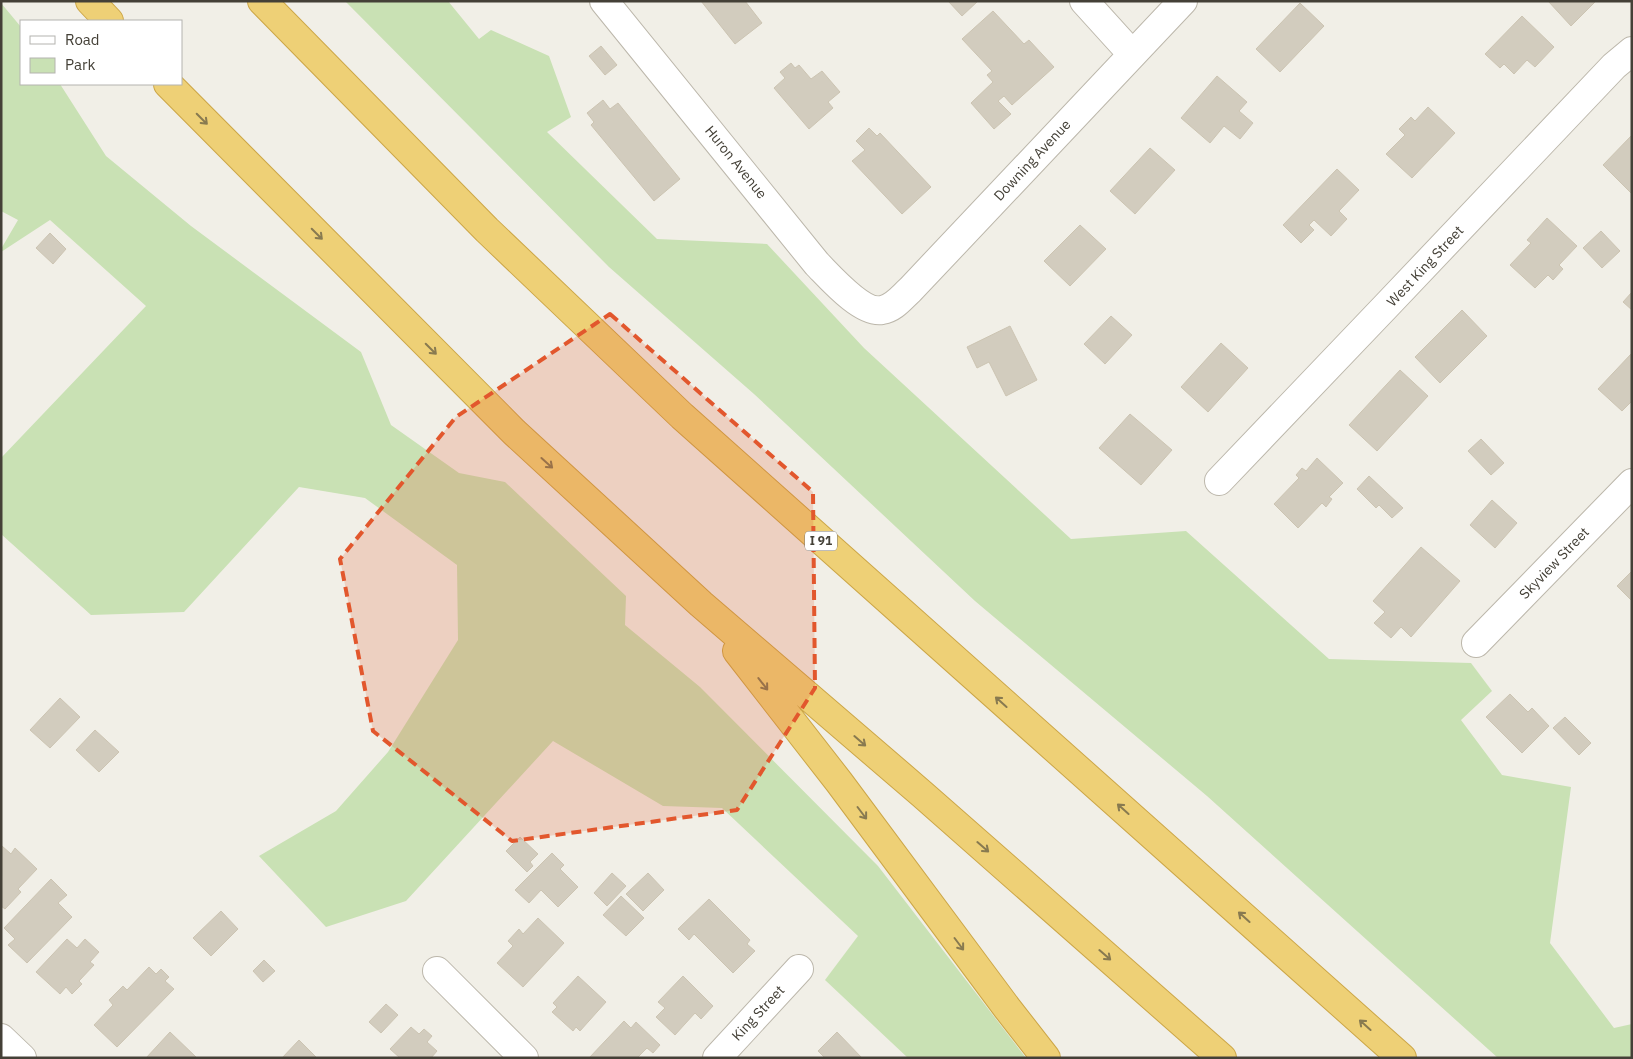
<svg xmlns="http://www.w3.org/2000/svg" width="1633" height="1059" font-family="'IBM Plex Sans',sans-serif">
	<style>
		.green { fill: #c9e1b4 }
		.building { fill: #d2ccbe; stroke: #ccc4b2 }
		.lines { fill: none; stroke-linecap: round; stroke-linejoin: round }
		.minor-casing { stroke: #bcb7ab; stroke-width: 30 }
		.motorway-casing { stroke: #cca647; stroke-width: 30 }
		.minor { stroke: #fff; stroke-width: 28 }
		.motorway { stroke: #eed076; stroke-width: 28 }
		.oneway { stroke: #887a50 }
		.marked { fill: #e2572d; fill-opacity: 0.2; stroke: #e2572d; stroke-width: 4; stroke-dasharray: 10 6; stroke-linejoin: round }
		.labels { text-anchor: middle; stroke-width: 4; stroke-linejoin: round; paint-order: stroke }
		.shield { fill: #fff; stroke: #7c7973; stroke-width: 1 }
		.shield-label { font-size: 12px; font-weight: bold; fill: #444037 }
		.street-label { font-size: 14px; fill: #444037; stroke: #fff }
	</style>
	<rect width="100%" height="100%" fill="#f1efe7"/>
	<path class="green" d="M 345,1 L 448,1 L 479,39 L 491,30 L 549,56 L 571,117 L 547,132 L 657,239 L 767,244 L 864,348 L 1071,539 L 1186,531 L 1329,659 L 1471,663 L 1492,691 L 1461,720 L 1502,775 L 1571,787 L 1550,943 L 1614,1028 L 1632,1024 L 1632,1058 L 1498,1058 L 1207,796 L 975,601 L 754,394 L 609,267 Z
		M 1,3 L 21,27 L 21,84 L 60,84 L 106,156 L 191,226 L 361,352 L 391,425 L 459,473 L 505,482 L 626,596 L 625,625 L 700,687 L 878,866 L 1026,1058 L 908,1058 L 825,980 L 858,936 L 722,808 L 663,806 L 553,741 L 406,901 L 326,927 L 259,856 L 336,811 L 388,752 L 458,640 L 457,565 L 365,498 L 299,487 L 184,612 L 91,615 L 1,534 L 1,458 L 146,306 L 50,220 L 1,252 L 1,249 L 18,220 L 1,211 Z"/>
	<path class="building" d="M 701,1 L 745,1 L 762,23 L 735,44 Z
		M 948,1 L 978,1 L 962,16 Z
		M 1548,1 L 1596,1 L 1571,26 Z
		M 1300,3 L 1324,26 L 1280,72 L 1256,49 Z
		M 993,11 L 1024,44 L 1029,40 L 1054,67 L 1012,105 L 1004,96 L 998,101 L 1011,114 L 994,129 L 971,103 L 993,82 L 987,75 L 992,71 L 962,39 Z
		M 1522,16 L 1554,47 L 1535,67 L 1527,60 L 1514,74 L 1504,64 L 1500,68 L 1485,54 Z
		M 601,46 L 617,65 L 605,75 L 589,56 Z
		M 791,63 L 795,68 L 799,65 L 811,79 L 822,71 L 840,92 L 828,102 L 833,108 L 809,129 L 774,88 L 785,78 L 780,72 Z
		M 1217,76 L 1247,102 L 1239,111 L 1253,123 L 1240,139 L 1224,126 L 1210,143 L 1181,118 Z
		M 603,100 L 610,109 L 618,103 L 680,179 L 654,201 L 591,125 L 594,122 L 587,113 Z
		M 1428,107 L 1455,133 L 1412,178 L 1386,154 L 1405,135 L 1399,129 L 1411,117 L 1415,121 Z
		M 869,128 L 877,136 L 880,133 L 931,187 L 902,214 L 852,161 L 865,150 L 856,141 Z
		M 1632,135 L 1632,194 L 1603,165 Z
		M 1150,148 L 1175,170 L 1135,214 L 1110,191 Z
		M 1337,169 L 1359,190 L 1339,211 L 1347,219 L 1331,236 L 1314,220 L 1309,225 L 1314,230 L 1301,243 L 1283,225 Z
		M 1547,218 L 1577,246 L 1559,265 L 1563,269 L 1553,280 L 1548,275 L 1535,288 L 1510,265 L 1531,243 L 1527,240 Z
		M 1080,225 L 1106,249 L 1070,286 L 1044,261 Z
		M 1601,231 L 1620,251 L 1602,268 L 1583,248 Z
		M 50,233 L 66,249 L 53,264 L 36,248 Z
		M 1632,292 L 1632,310 L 1623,302 Z
		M 1462,310 L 1487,336 L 1440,383 L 1415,357 Z
		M 1111,316 L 1132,335 L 1105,364 L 1084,344 Z
		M 1010,326 L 1037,380 L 1006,396 L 989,362 L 977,368 L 967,347 Z
		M 1221,343 L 1248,368 L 1208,412 L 1181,387 Z
		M 1631,354 L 1632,401 L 1622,411 L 1598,389 Z
		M 1400,370 L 1428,396 L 1377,451 L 1349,425 Z
		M 1130,414 L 1172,450 L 1141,485 L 1099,448 Z
		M 1481,439 L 1504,463 L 1491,475 L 1468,451 Z
		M 1317,458 L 1343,483 L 1329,497 L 1332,499 L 1326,507 L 1322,503 L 1298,528 L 1274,504 L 1299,478 L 1296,475 L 1302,468 L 1306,471 Z
		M 1369,476 L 1403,508 L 1392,518 L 1379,505 L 1376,508 L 1357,489 Z
		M 1492,500 L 1517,523 L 1495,548 L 1470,525 Z
		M 1421,547 L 1460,581 L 1411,637 L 1401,627 L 1391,638 L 1374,623 L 1385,612 L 1373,601 Z
		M 1632,571 L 1632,601 L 1617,586 Z
		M 1510,694 L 1528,712 L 1532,708 L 1549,726 L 1522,753 L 1486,717 Z
		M 60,698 L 80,717 L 50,748 L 30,730 Z
		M 1565,717 L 1591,743 L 1579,755 L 1553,728 Z
		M 95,730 L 119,752 L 99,772 L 76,750 Z
		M 520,837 L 538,854 L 530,862 L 533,866 L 527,872 L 506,851 Z
		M 2,846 L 11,854 L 15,848 L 37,869 L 18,889 L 21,892 L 5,909 L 1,906 Z
		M 552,853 L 564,865 L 560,869 L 578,887 L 558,907 L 541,890 L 529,903 L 515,890 Z
		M 612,873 L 626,886 L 607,906 L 594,893 Z
		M 648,873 L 664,890 L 643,911 L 626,894 Z
		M 51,879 L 67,895 L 58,903 L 72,917 L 27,963 L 8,945 L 15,939 L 4,928 Z
		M 621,896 L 644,918 L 626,936 L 603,915 Z
		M 709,899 L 750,940 L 747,944 L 755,951 L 733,973 L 694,934 L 689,940 L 678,929 Z
		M 221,911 L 238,929 L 211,956 L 193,938 Z
		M 538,918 L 564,943 L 523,987 L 497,963 L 513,946 L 508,941 L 519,929 L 523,934 Z
		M 67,939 L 77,948 L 85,939 L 99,952 L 90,962 L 94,965 L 79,981 L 82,984 L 72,994 L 66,987 L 60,994 L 36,972 Z
		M 264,960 L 275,971 L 263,982 L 253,971 Z
		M 149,967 L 156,974 L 161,969 L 169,977 L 165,981 L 174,989 L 117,1047 L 94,1025 L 113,1005 L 109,1000 L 123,986 L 127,990 Z
		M 578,976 L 606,1002 L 580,1031 L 576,1027 L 573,1031 L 552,1012 L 557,1007 L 553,1003 Z
		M 683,976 L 713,1006 L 701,1019 L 695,1013 L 675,1035 L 656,1017 L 665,1008 L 658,1002 Z
		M 386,1004 L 398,1015 L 381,1033 L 369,1022 Z
		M 624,1021 L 631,1028 L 636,1022 L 660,1045 L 653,1053 L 647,1048 L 637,1058 L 589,1058 Z
		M 411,1027 L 419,1034 L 424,1029 L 432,1036 L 427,1042 L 437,1051 L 431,1058 L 400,1058 L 390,1049 Z
		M 170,1032 L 196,1057 L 195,1058 L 146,1058 Z
		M 837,1032 L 862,1058 L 825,1058 L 818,1051 Z
		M 299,1040 L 317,1058 L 282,1058 Z"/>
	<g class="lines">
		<g class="minor-casing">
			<path id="minor" d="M 604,1 L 817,264 C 830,277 862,314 882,310 C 894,308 901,298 910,290 L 1183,1
				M 1084,1 L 1132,54
				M 1219,481 L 1389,303 L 1614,66 L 1632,51
				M 1476,643 L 1632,483
				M 437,971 L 524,1058
				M 1,1038 L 22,1058
				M 717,1058 L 799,969"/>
		</g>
		<g class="motorway-casing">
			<path id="motorway" d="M 90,1 L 109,21
				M 262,1 L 487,230 L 682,416 L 1402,1058
				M 168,84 L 514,432 L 701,604 L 922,794 L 1222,1058
				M 737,651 L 839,782 L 1007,1008 L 1046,1058"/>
		</g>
		<use href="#minor" class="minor"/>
		<use href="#motorway" class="motorway"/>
	</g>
	<defs><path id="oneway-shaft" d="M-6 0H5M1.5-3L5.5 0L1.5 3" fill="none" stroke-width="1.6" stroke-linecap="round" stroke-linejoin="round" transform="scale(1.25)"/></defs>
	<g class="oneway">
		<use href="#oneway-shaft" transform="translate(202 119) rotate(45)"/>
		<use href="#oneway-shaft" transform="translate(317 234) rotate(45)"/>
		<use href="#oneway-shaft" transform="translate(431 349) rotate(45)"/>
		<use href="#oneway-shaft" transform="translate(547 463) rotate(42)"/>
		<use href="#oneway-shaft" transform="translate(763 684) rotate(52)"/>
		<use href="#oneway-shaft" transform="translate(1001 702) rotate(-138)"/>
		<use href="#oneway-shaft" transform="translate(860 741) rotate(41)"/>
		<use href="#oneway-shaft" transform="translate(1123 809) rotate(-138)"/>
		<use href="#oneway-shaft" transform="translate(862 813) rotate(53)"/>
		<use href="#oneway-shaft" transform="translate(983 847) rotate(41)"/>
		<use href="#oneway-shaft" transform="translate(1244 917) rotate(-138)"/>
		<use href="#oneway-shaft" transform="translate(959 944) rotate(53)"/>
		<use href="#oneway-shaft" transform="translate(1105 955) rotate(41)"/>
		<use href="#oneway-shaft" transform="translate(1365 1025) rotate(-138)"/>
	</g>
	<path class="marked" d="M 610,314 L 813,492 L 815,688 L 737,810 L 512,841 L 373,731 L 340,559 L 456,417 Z"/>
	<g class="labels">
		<rect class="shield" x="805" y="531.5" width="32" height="19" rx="4"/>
		<g class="shield-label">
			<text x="821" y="545">I 91</text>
		</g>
		<g class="street-label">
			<text transform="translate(1032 160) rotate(-47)" y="5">Downing Avenue</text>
			<text transform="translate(736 162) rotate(51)" y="5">Huron Avenue</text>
			<text transform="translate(1425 266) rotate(-47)" y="5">West King Street</text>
			<text transform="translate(1554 563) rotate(-46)" y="5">Skyview Street</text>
			<text transform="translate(758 1013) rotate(-47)" y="5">King Street</text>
		</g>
	</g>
	<rect width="1633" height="1059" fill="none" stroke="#444037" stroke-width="5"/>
	<rect x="20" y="20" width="162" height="65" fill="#ffffff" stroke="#b4b3af"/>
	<rect x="30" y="36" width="25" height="8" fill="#ffffff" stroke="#b4b3af"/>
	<text x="65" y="45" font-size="15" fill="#444037">Road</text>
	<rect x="30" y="58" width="25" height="15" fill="#c9e1b4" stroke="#b4b3af"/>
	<text x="65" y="70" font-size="15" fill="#444037">Park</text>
</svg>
